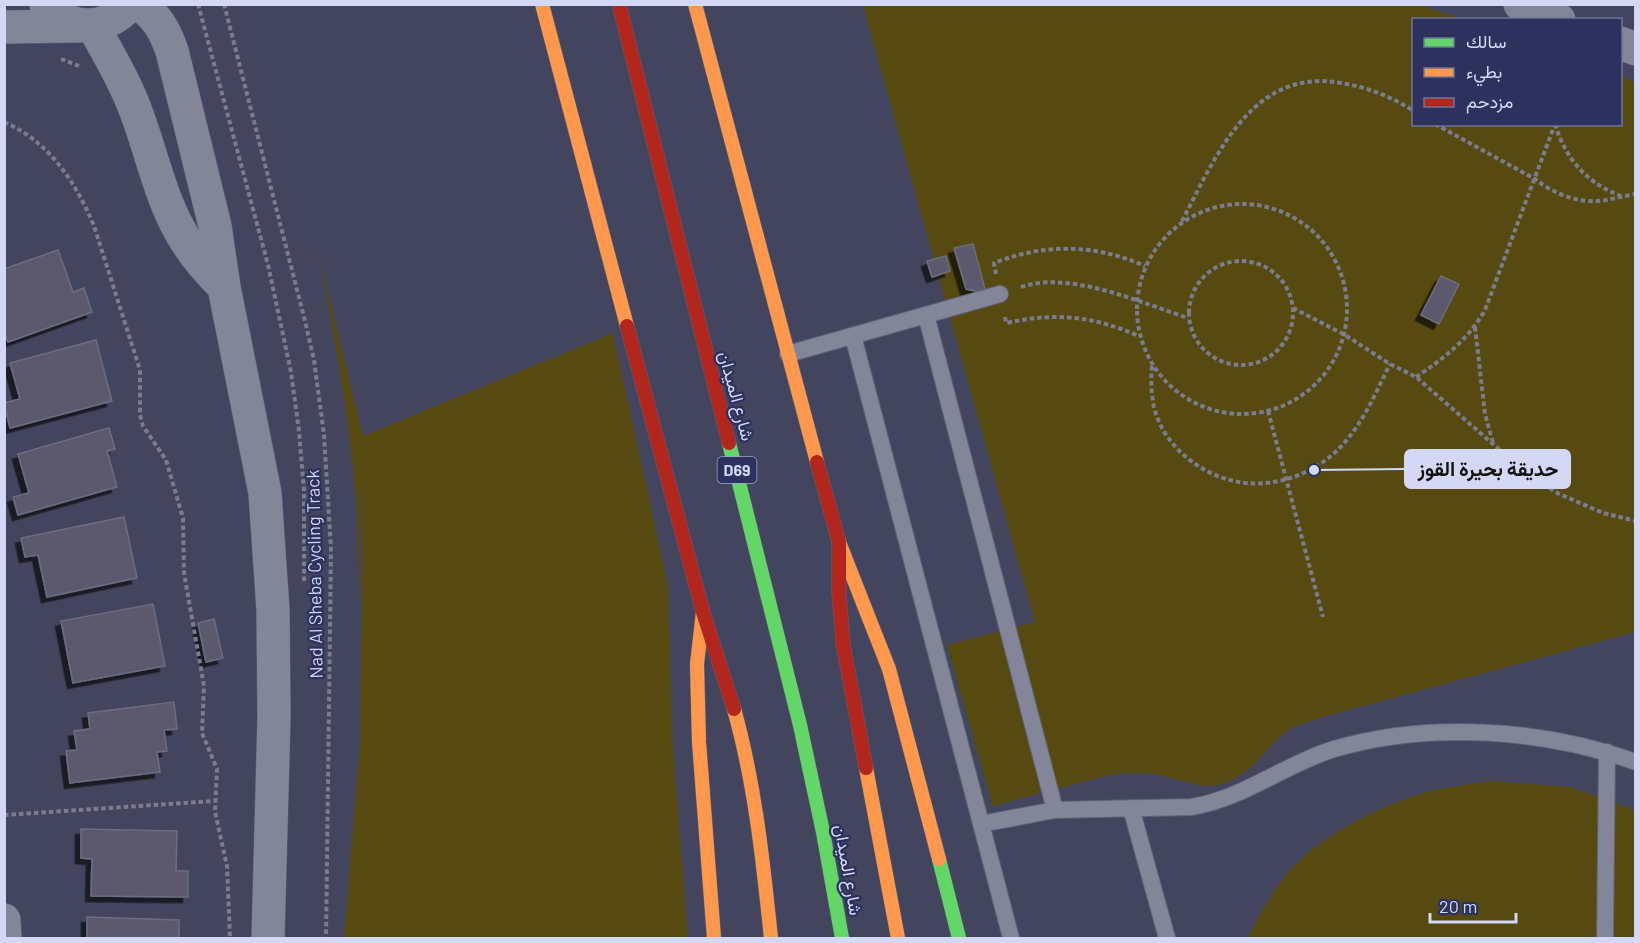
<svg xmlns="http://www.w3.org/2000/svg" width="1640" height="943" font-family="Barlow,Vazirmatn,sans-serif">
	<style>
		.green { fill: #574a11 }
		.building { fill: #5b596e; stroke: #6d6d81; stroke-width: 1.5; filter: url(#shadow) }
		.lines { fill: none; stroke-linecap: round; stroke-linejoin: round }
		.lane-casing { stroke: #5f6277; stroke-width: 18 }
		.street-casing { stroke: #5f6277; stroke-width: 34 }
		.fast-casing { stroke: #5f6277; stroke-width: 15 }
		.slow-casing { stroke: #5f6277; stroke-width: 15 }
		.jam-casing { stroke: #5f6277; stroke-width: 15 }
		.path { stroke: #7b7d8f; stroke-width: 4; stroke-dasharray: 4.5 3; stroke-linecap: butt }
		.lane { stroke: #828698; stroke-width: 16 }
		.street { stroke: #828698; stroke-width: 33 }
		.fast { stroke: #63d668; stroke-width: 14 }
		.slow { stroke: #ff974d; stroke-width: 14 }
		.jam { stroke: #b3261e; stroke-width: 14 }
		.labels { text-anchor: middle; stroke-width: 4.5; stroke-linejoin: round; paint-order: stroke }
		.shield { fill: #2c315d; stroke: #a1a7c7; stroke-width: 1.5 }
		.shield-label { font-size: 16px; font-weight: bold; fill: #d3d9f5 }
		.street-label { font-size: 18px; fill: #d3d9f5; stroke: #2c315d }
		.leader { fill: none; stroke: #d3d9f5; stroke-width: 2 }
		.callout-dot { fill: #d3d9f5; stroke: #2c315d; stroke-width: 2 }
		.callout { fill: #d3d9f5; stroke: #d3d9f5; stroke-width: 2 }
		.callout-label { font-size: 20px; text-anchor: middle; font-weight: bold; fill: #111 }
	</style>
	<defs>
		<filter id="shadow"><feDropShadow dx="-5.5" dy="5.5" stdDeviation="0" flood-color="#0009"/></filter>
	</defs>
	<rect width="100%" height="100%" fill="#42455d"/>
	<path class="green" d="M 863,5 L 1419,5 L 1462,19 L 1414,20 L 1414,124 L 1620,124 L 1621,76 L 1635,82 L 1635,632 L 1319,718 C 1308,722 1295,725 1286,732 C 1261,751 1255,773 1222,784 C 1203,790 1179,779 1159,775 C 1142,772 1126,773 1109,775 L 993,806 L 947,645 L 1035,622 Z
		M 318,252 L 363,436 L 613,333 L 668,585 L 673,749 L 688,938 L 344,938 L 360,745 L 363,478 L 358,600 C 357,566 358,532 356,498 C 349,415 334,334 318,252 Z
		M 1491,781 L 1570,787 L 1635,810 L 1635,938 L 1248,938 C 1259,914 1274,888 1292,868 C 1326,831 1396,797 1445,788 C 1460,785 1476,783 1491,781 Z"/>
	<path class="building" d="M 973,244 L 986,293 L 966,289 L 954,248 Z
		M 58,250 L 73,292 L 84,288 L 92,312 L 8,342 L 4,331 L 4,269 Z
		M 946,256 L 950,271 L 932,277 L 927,261 Z
		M 1441,276 L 1459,284 L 1439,324 L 1421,315 Z
		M 96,340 L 112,401 L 10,428 L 4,403 L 20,399 L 10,363 Z
		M 109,428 L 115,449 L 107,451 L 117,487 L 18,515 L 13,497 L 29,493 L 18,454 Z
		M 124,517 L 137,578 L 47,597 L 38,555 L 25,557 L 21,538 Z
		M 153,604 L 165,666 L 73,683 L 61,621 Z
		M 214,619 L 223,658 L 206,662 L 198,623 Z
		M 174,702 L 177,729 L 164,730 L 167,751 L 157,752 L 160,772 L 70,783 L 66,751 L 77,750 L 74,731 L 90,729 L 88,713 Z
		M 81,829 L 177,831 L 176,871 L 188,871 L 188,897 L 91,896 L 92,859 L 81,858 Z
		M 87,917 L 179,920 L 179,938 L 87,938 Z"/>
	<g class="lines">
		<g class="lane-casing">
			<path id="lane" d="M 926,315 L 1055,810
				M 853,336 L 1011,938
				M 788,354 L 1000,294
				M 1131,808 L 1167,938
				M 981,824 L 1055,810 L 1191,807 C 1243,799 1285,764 1334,749 C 1430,721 1543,729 1636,762
				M 1605,938 L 1607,752"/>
		</g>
		<g class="street-casing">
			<path id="street" d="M 46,4 C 69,32 107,32 130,4
				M 139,4 C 157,16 165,31 172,51 L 215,226 L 224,287 L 265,493 L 273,610 L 274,717 L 268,938
				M 1520,4 L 1559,20
				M 93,26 C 109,55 127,85 138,117 C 153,158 162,204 186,241 C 197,259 210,273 224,287
				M 4,27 L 79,26
				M 1620,43 L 1636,49
				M 4,920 L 5,938"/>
		</g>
		<g class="fast-casing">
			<path id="fast" d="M 729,443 L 800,725 L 823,832 L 842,938
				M 939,859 L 959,938"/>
		</g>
		<g class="slow-casing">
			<path id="slow" d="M 542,4 L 627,326
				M 695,4 L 817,462
				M 839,542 L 889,669 L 939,859
				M 703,612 L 697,664 L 699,742 L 714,938
				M 734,709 C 755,784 763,861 771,938
				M 866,768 L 898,938"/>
		</g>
		<g class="jam-casing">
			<path id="jam" d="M 619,4 L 729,443
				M 627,326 L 703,612 L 734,709
				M 817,462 L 839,542 L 839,593 L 843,643 L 866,768"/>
		</g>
		<path class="path" d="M 198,4 L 268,265 L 291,372 L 299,431 L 304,491 L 304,581
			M 224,4 L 305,321 L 314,360 L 324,435 L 331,549 L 326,938
			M 61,59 L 79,66
			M 4,122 C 50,142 76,183 94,226 L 140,370 L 140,415 L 143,426 L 166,460 L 183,518 L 184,573 L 204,686 L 202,733 L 217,769 L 215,812 L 227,866 L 230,938
			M 1435,124 L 1535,179 C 1551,192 1576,203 1598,201 C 1610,200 1623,196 1636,194
			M 1555,124 C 1566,160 1587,183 1621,196
			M1137 309a105 105 0 1 1 210 0a105 105 0 1 1-210 0Z
			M 1182,221 C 1216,156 1252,67 1341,83 C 1367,87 1392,97 1414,111
			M1189 313a52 52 0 1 1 104 0a52 52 0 1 1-104 0Z
			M 996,274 L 994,263 C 1045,243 1095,244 1145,266
			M 1021,287 C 1070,270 1141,303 1188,318
			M 1293,308 L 1345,335 L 1390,364 L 1416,377 L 1509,458 L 1555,492 L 1603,513 L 1636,521
			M 1005,317 L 1006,323 C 1057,312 1092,316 1139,336
			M 1475,327 L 1485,414 L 1493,443
			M 1152,366 C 1151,380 1151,393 1154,407 C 1165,454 1218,488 1265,483 C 1289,481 1313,471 1332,455 C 1360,431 1374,396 1390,364
			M 1416,377 C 1444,358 1468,340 1485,310 L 1555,124
			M 1268,411 L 1323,617
			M 4,815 L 215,801"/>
		<use href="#lane" class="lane"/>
		<use href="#street" class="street"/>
		<use href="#fast" class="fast"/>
		<use href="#slow" class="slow"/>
		<use href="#jam" class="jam"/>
	</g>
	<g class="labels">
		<rect class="shield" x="717.5" y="457" width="39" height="26" rx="4.5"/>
		<g class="shield-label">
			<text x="737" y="476">D69</text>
		</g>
		<g class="street-label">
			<text transform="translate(736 396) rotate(75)" y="6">شارع الميدان</text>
			<text transform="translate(315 574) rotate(-91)" y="6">Nad Al Sheba Cycling Track</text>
			<text transform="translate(848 870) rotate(80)" y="6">شارع الميدان</text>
		</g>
	</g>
	<path class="leader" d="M1314 470L1405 469"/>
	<circle class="callout-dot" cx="1314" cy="470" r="6"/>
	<rect class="callout" x="1405" y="450" width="165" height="38" rx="6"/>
	<g class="callout-label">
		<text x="1488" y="476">حديقة بحيرة القوز</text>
	</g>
	<rect width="1640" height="943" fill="none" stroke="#d3d9f5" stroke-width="12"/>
	<rect x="1412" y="18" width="210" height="108" fill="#2c315d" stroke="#6f749a" stroke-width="1.5"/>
	<rect x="1424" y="38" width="30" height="9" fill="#63d668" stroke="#6f749a" stroke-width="1.5"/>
	<text x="1466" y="48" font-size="18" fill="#d3d9f5">سالك</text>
	<rect x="1424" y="68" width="30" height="9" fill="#ff974d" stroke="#6f749a" stroke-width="1.5"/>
	<text x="1466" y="78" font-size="18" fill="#d3d9f5">بطيء</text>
	<rect x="1424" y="98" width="30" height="9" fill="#b3261e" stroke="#6f749a" stroke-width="1.5"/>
	<text x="1466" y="108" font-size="18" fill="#d3d9f5">مزدحم</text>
	<path d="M1430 913v9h86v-9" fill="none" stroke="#d3d9f5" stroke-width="3"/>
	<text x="1439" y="913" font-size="18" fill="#d3d9f5" stroke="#2c315d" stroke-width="4.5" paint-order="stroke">20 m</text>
</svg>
